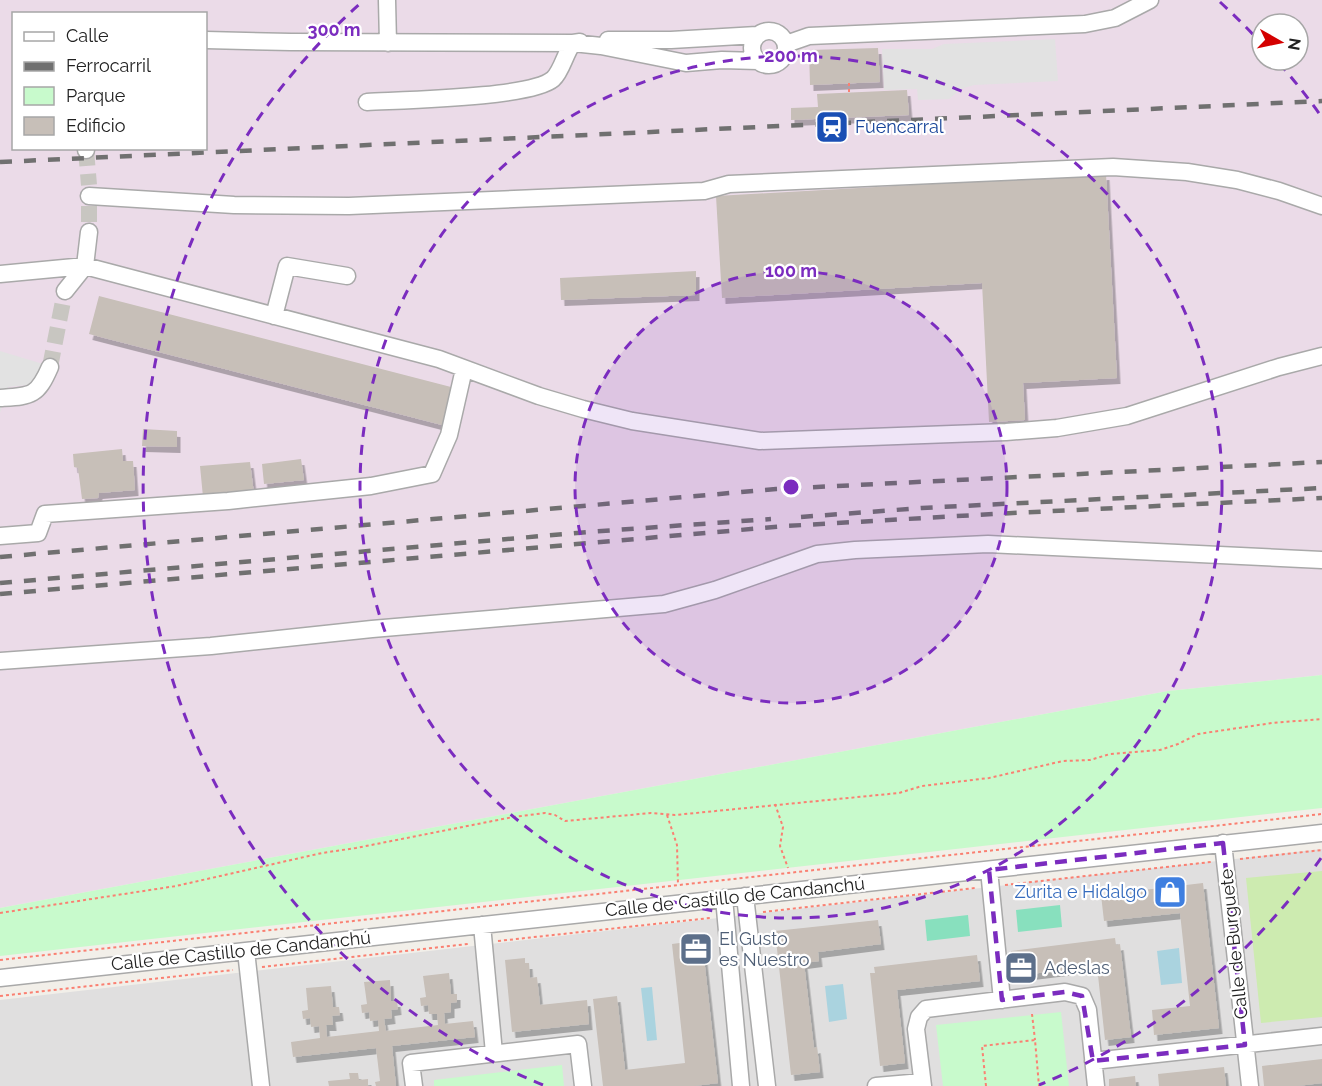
<svg xmlns="http://www.w3.org/2000/svg" width="1322" height="1086" font-family="Raleway,sans-serif">
	<style>
		.residential { fill: #e0dfdf }
		.industrial { fill: #ebdbe8; fill-rule: evenodd }
		.grass { fill: #cdebb0 }
		.park { fill: #c8facc }
		.pitch { fill: #88e0be }
		.parking { fill: #e2e2e2 }
		.water { fill: #aad3df }
		.building { fill: #c7bfb8; filter: url(#shadow) }
		.lines { fill: none; stroke-linecap: round; stroke-linejoin: round }
		.minor-tunnel { stroke: #c8c6c1; stroke-width: 16; stroke-dasharray: 16 8; stroke-linecap: butt }
		.minor-casing { stroke: #a9a9a9; stroke-width: 19 }
		.path { stroke: #fa8072; stroke-width: 2; stroke-dasharray: 3 3; stroke-linecap: butt }
		.minor { stroke: #fff; stroke-width: 16 }
		.rail { stroke: #707070; stroke-width: 4.5; stroke-dasharray: 12 12; stroke-linecap: butt }
		.marked { fill: none; stroke: #7b2cbf; stroke-width: 4.5; stroke-dasharray: 12 8; stroke-linejoin: round }
		.ring { fill: none; stroke: #7b2cbf; stroke-width: 3; stroke-dasharray: 10 8 }
		.labels { text-anchor: middle; stroke-width: 4.5; stroke-linejoin: round; paint-order: stroke }
		.transit-label { font-size: 18px; fill: #164399; stroke: #fff; text-anchor: start }
		.shop-label { font-size: 18px; fill: #366cbe; stroke: #fff; text-anchor: end }
		.street-label { font-size: 18px; fill: #222; stroke: #fff }
		.service-label { font-size: 18px; fill: #4e5e75; stroke: #fff; text-anchor: start }
		.centre { fill: #7b2cbf; stroke: #fff; stroke-width: 3 }
		.ring-label { font-size: 18px; text-anchor: middle; font-weight: bold; fill: #7b2cbf; stroke: #fff; stroke-width: 4.5; stroke-linejoin: round; paint-order: stroke }
	</style>
	<defs>
		<filter id="shadow"><feDropShadow dx="3.5" dy="6" stdDeviation="0" flood-color="#0004"/></filter>
	</defs>
	<rect width="100%" height="100%" fill="#f2efe9"/>
	<path class="residential" d="M 1322,849 L 1322,1086 L 0,1086 L 0,1000 Z"/>
	<path class="industrial" d="M 0,0 L 1322,0 L 1322,675 L 1168,691 L 0,908 ZM 14,14 L 206,14 L 206,148 L 14,148 ZM 1262,24 L 1298,24 L 1298,60 L 1262,60 Z"/>
	<path class="grass" d="M 1322,871 L 1322,1017 L 1261,1023 L 1246,878 Z"/>
	<path class="park" d="M 1322,675 L 1322,808 L 0,956 L 0,908 L 1168,691 Z
		M 1061,1012 L 1069,1086 L 943,1086 L 936,1025 Z
		M 562,1065 L 564,1086 L 434,1086 L 434,1080 Z"/>
	<path class="pitch" d="M 1060,905 L 1062,927 L 1018,932 L 1016,910 Z
		M 968,915 L 970,936 L 927,941 L 925,920 Z"/>
	<path class="parking" d="M 1055,39 L 1058,81 L 974,85 L 961,89 L 949,99 L 918,100 L 917,89 L 884,90 L 882,49 L 932,49 L 944,44 Z
		M 0,351 L 43,364 L 33,383 L 27,385 L 8,387 L 0,413 Z"/>
	<path class="water" d="M 1179,948 L 1182,983 L 1161,985 L 1157,951 Z
		M 843,984 L 847,1019 L 829,1022 L 825,986 Z
		M 652,987 L 657,1040 L 647,1041 L 641,988 Z"/>
	<path class="building" d="M 878,48 L 880,82 L 810,85 L 809,50 Z
		M 907,90 L 909,115 L 791,120 L 791,108 L 818,107 L 817,94 Z
		M 1106,174 L 1117,378 L 1023,383 L 1025,420 L 989,422 L 982,283 L 722,298 L 716,196 Z
		M 696,271 L 696,295 L 561,300 L 560,278 Z
		M 99,296 L 451,387 L 442,425 L 89,334 Z
		M 143,429 L 177,431 L 177,447 L 142,446 Z
		M 122,449 L 123,461 L 133,461 L 135,490 L 99,493 L 98,498 L 82,499 L 78,468 L 74,467 L 73,454 Z
		M 301,459 L 304,480 L 264,484 L 262,464 Z
		M 250,462 L 254,494 L 203,497 L 200,466 Z
		M 1203,883 L 1219,1028 L 1154,1035 L 1152,1010 L 1190,1006 L 1180,913 L 1104,921 L 1101,895 Z
		M 878,920 L 881,944 L 818,952 L 819,961 L 804,963 L 814,1048 L 817,1047 L 820,1072 L 791,1075 L 775,931 Z
		M 1115,938 L 1116,945 L 1120,944 L 1131,1037 L 1105,1040 L 1097,966 L 1014,976 L 1011,951 Z
		M 702,940 L 718,1083 L 694,1086 L 603,1086 L 593,999 L 617,996 L 625,1070 L 685,1063 L 672,944 Z
		M 977,955 L 980,981 L 897,990 L 905,1063 L 880,1066 L 870,973 L 875,973 L 874,967 Z
		M 525,958 L 525,963 L 529,963 L 530,978 L 537,977 L 540,1005 L 587,1000 L 589,1024 L 512,1032 L 505,960 Z
		M 449,973 L 451,994 L 457,994 L 457,1002 L 451,1003 L 451,1012 L 444,1013 L 445,1024 L 473,1021 L 475,1037 L 392,1046 L 396,1086 L 376,1086 L 375,1082 L 380,1081 L 376,1048 L 293,1057 L 291,1042 L 320,1038 L 319,1026 L 311,1027 L 310,1018 L 303,1019 L 302,1011 L 308,1010 L 306,988 L 331,986 L 333,1007 L 339,1007 L 340,1015 L 332,1016 L 333,1025 L 326,1025 L 327,1037 L 379,1031 L 378,1020 L 370,1021 L 369,1012 L 362,1013 L 361,1005 L 367,1004 L 364,982 L 390,980 L 391,1001 L 397,1001 L 398,1009 L 391,1010 L 392,1018 L 384,1019 L 386,1031 L 438,1025 L 437,1014 L 429,1014 L 428,1005 L 421,1006 L 420,998 L 426,997 L 423,976 Z
		M 1322,1059 L 1322,1083 L 1297,1086 L 1264,1086 L 1262,1066 Z
		M 1224,1067 L 1226,1086 L 1159,1086 L 1158,1074 Z
		M 349,1073 L 358,1073 L 359,1080 L 368,1079 L 368,1086 L 329,1086 L 328,1081 L 350,1079 Z
		M 1135,1076 L 1136,1086 L 1109,1086 L 1109,1079 Z"/>
	<g class="lines">
		<path class="minor-tunnel" d="M 86,150 L 89,185
			M 89,206 L 89,232
			M 50,367 L 65,291"/>
		<g class="minor-casing">
			<path id="minor" d="M 387,0 L 388,43
				M752 48a17 17 0 1 1 34 0a17 17 0 1 1-34 0Z
				M 206,40 L 291,42 L 573,43 L 601,46 L 686,63 L 722,60 L 758,61
				M 608,40 L 671,40 L 757,35
				M 786,44 L 809,36 L 1085,24 L 1115,18 L 1150,0
				M 367,102 C 402,100 531,98 553,79 C 562,71 565,53 573,43 L 580,42
				M 86,150 L 86,148
				M 89,196 L 234,205 L 349,206 L 704,191 L 729,184 L 1113,167 L 1187,172 L 1237,180 L 1279,191 L 1322,206
				M 0,274 L 85,266 L 439,359 L 539,396 L 583,409 L 632,421 L 760,441 L 1006,432 L 1057,428 L 1127,416 L 1279,367 L 1322,356
				M 65,291 L 85,266 L 89,232
				M 274,316 L 287,266 L 347,276
				M 0,398 C 31,396 37,397 50,367
				M 0,536 L 38,533 L 45,514 L 228,501 L 371,486 L 432,474 L 449,435 L 464,369
				M 0,661 L 211,646 L 372,629 L 664,604 L 715,590 L 817,554 L 855,550 L 988,544 L 1322,560
				M 1223,843 L 1250,1086
				M 989,870 L 1002,1000
				M 745,896 L 767,1086
				M 724,898 L 741,1086
				M 482,925 L 494,1053
				M 246,951 L 261,1086
				M 0,978 L 1322,833
				M 1093,1061 L 1322,1036
				M 414,1086 L 411,1063 L 578,1044 L 583,1086
				M 876,1086 L 922,1082
				M 923,1086 L 916,1029 L 919,1017 L 926,1009 L 1065,992 L 1082,996 L 1088,1010 L 1096,1086"/>
		</g>
		<path class="path" d="M 849,83 L 849,93
			M 775,804 L 783,827 L 780,846 L 788,868
			M 667,815 L 677,845 L 678,885
			M 1240,859 L 1322,850
			M 1005,885 L 1211,862
			M 763,912 L 975,888
			M 0,913 L 176,886 L 322,853 L 356,848 L 513,817 L 545,813 L 555,815 L 565,821 L 651,813 L 675,815 L 899,793 L 922,786 L 989,778 L 1063,761 L 1090,760 L 1110,754 L 1160,750 L 1178,744 L 1198,734 L 1272,723 L 1322,719
			M 498,941 L 710,918
			M 0,960 L 1322,814
			M 262,967 L 468,944
			M 0,996 L 233,970
			M 1032,1014 L 1035,1040
			M 986,1086 L 982,1046 L 1035,1040 L 1039,1086"/>
		<use href="#minor" class="minor"/>
		<path class="rail" d="M 0,162 L 1322,101
			M 801,517 L 922,508 L 1322,488
			M 0,557 L 776,489 L 1322,462
			M 0,583 L 588,532 L 771,519
			M 0,594 L 786,526 L 993,514 L 1322,498"/>
	</g>
	<path class="marked" d="M 1223,843 L 1245,1045 L 1093,1061 L 1082,996 L 1065,992 L 1002,1000 L 989,870 Z"/>
	<circle cx="791" cy="487" r="216" fill="#7b2cbf" fill-opacity=".12"/>
	<g class="ring">
		<circle cx="791" cy="487" r="216"/>
		<circle cx="791" cy="487" r="431"/>
		<path d="M1321 858A647 647 0 0 1 1039 1085M543 1085A647 647 0 0 1 362 2M1220 2A647 647 0 0 1 1260 42M1279 63A647 647 0 0 1 1321 116"/>
	</g>
	<defs>
		<g id="station-square" transform="scale(1.725)"><rect x="-9" y="-9" width="18" height="18" rx="4" fill="#1a4fb4" stroke="#fff"/><path d="M-3-6H3Q5-6 5-4V2Q5 4 3 4L4.5 6H3L1.5 4h-3L-3 6H-4.5L-3 4Q-5 4-5 2V-4Q-5-6-3-6ZM-3.5-4v3h7v-3ZM-3.5 1v1.5H-2V1ZM2 1v1.5H3.5V1Z" fill="#fff"/></g>
		<g id="shop-square" transform="scale(1.725)"><rect x="-9" y="-9" width="18" height="18" rx="4" fill="#3f7fe0" stroke="#fff"/><path d="M-5-2.5h2.3a2.7 3.5 0 0 1 5.4 0H5L5.5 6h-11ZM-1.5-2.5h3a1.5 2.3 0 0 0-3 0Z" fill="#fff"/></g>
		<g id="office-square" transform="scale(1.725)"><rect x="-9" y="-9" width="18" height="18" rx="4" fill="#5c6f8a" stroke="#fff"/><path d="M-6-3h4V-5.5h4V-3h4V5H-6ZM-1-4.5V-3h2v-1.5ZM-6 0V1H6V0Z" fill="#fff"/></g>
	</defs>
	<g fill-rule="evenodd">
		<use href="#station-square" x="832" y="127"/>
		<use href="#shop-square" x="1170" y="892"/>
		<use href="#office-square" x="696" y="949"/>
		<use href="#office-square" x="1021" y="968"/>
	</g>
	<g class="labels">
		<g class="transit-label">
			<text x="855" y="133">Fuencarral</text>
		</g>
		<g class="shop-label">
			<text x="1147" y="898">Zurita e Hidalgo</text>
		</g>
		<g class="street-label">
			<text transform="translate(735 897) rotate(-6)" y="6">Calle de Castillo de Candanchú</text>
			<text transform="translate(1234 944) rotate(-96)" y="6">Calle de Burguete</text>
			<text transform="translate(241 951) rotate(-6)" y="6">Calle de Castillo de Candanchú</text>
		</g>
		<g class="service-label">
			<text x="719" y="945">El Gusto<tspan x="719" dy="21">es Nuestro</tspan></text>
			<text x="1044" y="974">Adeslas</text>
		</g>
	</g>
	<circle cx="791" cy="487" r="9" class="centre"/>
	<g class="ring-label">
		<text x="334" y="36">300 m</text>
		<text x="791" y="62">200 m</text>
		<text x="791" y="277">100 m</text>
	</g>
	<rect x="12" y="12" width="195" height="138" fill="#ffffff" stroke="#a7a7a7" stroke-width="1.5"/>
	<rect x="24" y="32" width="30" height="9" fill="#ffffff" stroke="#a7a7a7" stroke-width="1.5"/>
	<text x="66" y="42" font-size="18" fill="#222222">Calle</text>
	<rect x="24" y="62" width="30" height="9" fill="#707070" stroke="#a7a7a7" stroke-width="1.5"/>
	<text x="66" y="72" font-size="18" fill="#222222">Ferrocarril</text>
	<rect x="24" y="87" width="30" height="18" fill="#c8facc" stroke="#a7a7a7" stroke-width="1.5"/>
	<text x="66" y="102" font-size="18" fill="#222222">Parque</text>
	<rect x="24" y="117" width="30" height="18" fill="#c7bfb8" stroke="#a7a7a7" stroke-width="1.5"/>
	<text x="66" y="132" font-size="18" fill="#222222">Edificio</text>
	<g transform="translate(1280 42) rotate(99)"><circle r="28" fill="#ffffff" stroke="#a7a7a7" stroke-width="1.5"/>
	<path d="M0-4.5L10 22L0 15L-10 22Z" fill="#d40000"/>
	<text y="-9" font-size="16" font-weight="bold" text-anchor="middle" fill="#222222">N</text>
	</g>
</svg>
